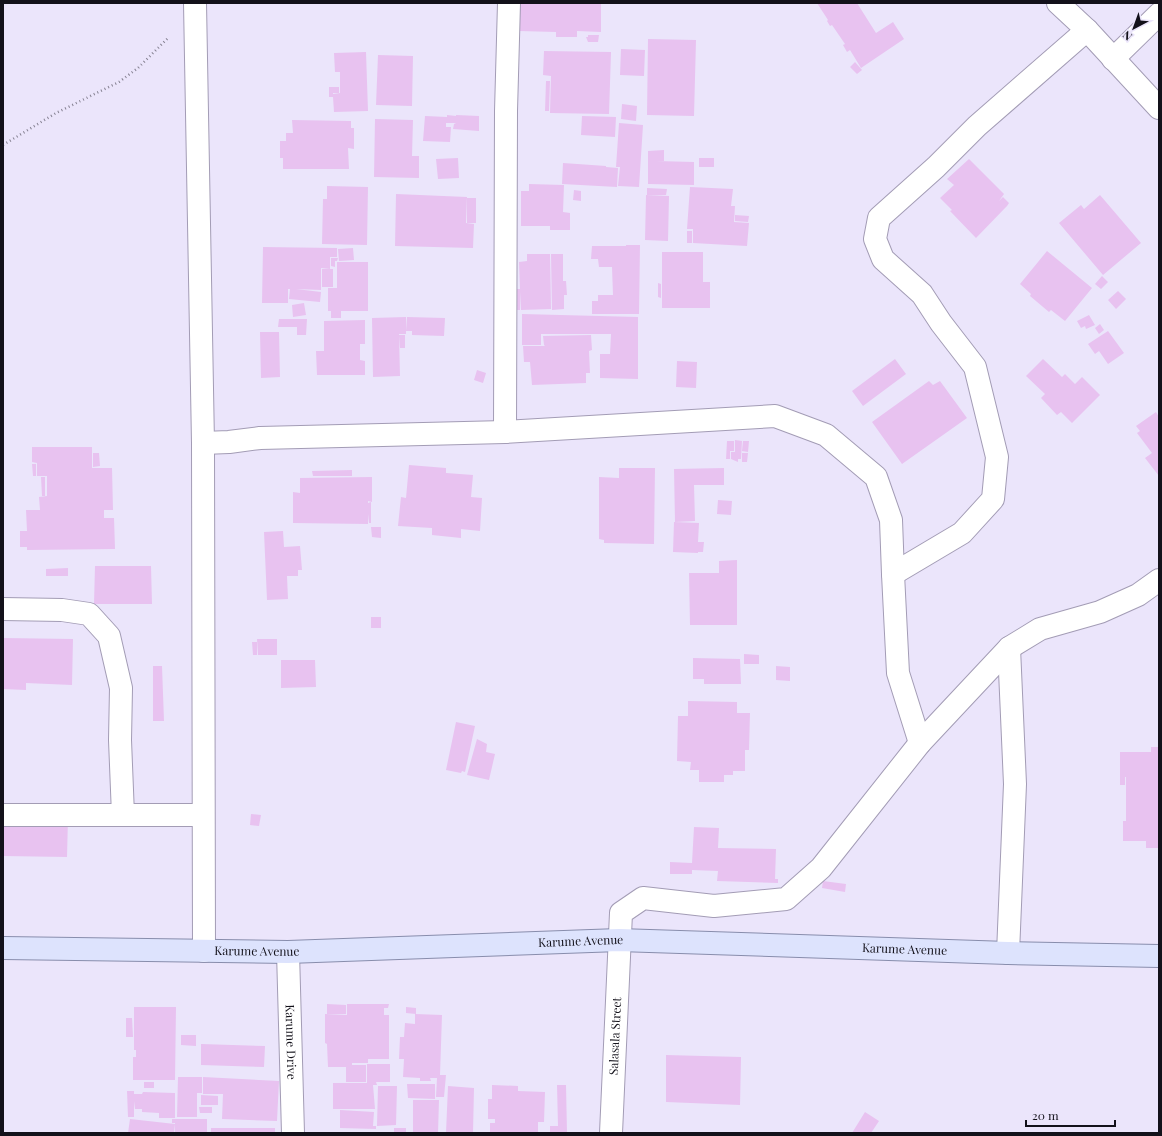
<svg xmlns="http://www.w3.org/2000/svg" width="1162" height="1136" font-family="'Playfair Display',serif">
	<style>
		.building { fill: #e8c2f0 }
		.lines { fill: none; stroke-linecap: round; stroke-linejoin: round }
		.minor-casing { stroke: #a39cb5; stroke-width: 24 }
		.major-casing { stroke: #888dac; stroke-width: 24 }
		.path { stroke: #878393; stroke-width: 2.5; stroke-dasharray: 1 3; stroke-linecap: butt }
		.minor { stroke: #fff; stroke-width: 22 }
		.major { stroke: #dde3fd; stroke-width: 22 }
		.labels { text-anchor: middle; stroke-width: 3; stroke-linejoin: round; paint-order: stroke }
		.street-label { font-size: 12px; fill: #13111a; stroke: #ebe5fb }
	</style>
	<rect width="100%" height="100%" fill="#ebe5fb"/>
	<path class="building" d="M 520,3 L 601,3 L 601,32 L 577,31 L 577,37 L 556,37 L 556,32 L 519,31 Z
		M 817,3 L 857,3 L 876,33 L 893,22 L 904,39 L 861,68 L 850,50 L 847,52 L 843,45 L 845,44 L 832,25 L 830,26 L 827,21 L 828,20 Z
		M 588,35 L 599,35 L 598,42 L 588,42 L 586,37 L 588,37 Z
		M 648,39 L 696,40 L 694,116 L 647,115 Z
		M 621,49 L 645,50 L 644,76 L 620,75 Z
		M 544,51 L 611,52 L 609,114 L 550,113 L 551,76 L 543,75 Z
		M 366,52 L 368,111 L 334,112 L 333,97 L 329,97 L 329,87 L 339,87 L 339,93 L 333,93 L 333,94 L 340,93 L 340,72 L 335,72 L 334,53 Z
		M 378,55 L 413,56 L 412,106 L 376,105 Z
		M 855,62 L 862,70 L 857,74 L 850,67 Z
		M 546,81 L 550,81 L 549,111 L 545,111 Z
		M 622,104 L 637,106 L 636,121 L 621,119 Z
		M 447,115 L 456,116 L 456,115 L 479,116 L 479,131 L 453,129 L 454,124 L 456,123 L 446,123 L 446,127 L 451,127 L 450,142 L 423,141 L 425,116 L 447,117 Z
		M 582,116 L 616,117 L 615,137 L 581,135 Z
		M 375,119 L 413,120 L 412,156 L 419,156 L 419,178 L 374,177 Z
		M 292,120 L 351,121 L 351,128 L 354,128 L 354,149 L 348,148 L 349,169 L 283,169 L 283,158 L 280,158 L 280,141 L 286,141 L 286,133 L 293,133 Z
		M 619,123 L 643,125 L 639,187 L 618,186 L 620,167 L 616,167 Z
		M 664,150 L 664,161 L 656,161 L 694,162 L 694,185 L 648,184 L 648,151 Z
		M 458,158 L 459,178 L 438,179 L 436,159 Z
		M 699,158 L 714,158 L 714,167 L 699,167 Z
		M 969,159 L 1004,194 L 999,201 L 1003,197 L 1009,203 L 1007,206 L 976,238 L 950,211 L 952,210 L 940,198 L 954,185 L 947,179 Z
		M 563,163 L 606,166 L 606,167 L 618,168 L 617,187 L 562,184 Z
		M 529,184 L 564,185 L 563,212 L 570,213 L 570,230 L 550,230 L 550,226 L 521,226 L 521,191 L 529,191 Z
		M 327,186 L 368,187 L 367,245 L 322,244 L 323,199 L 327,199 Z
		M 690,187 L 733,189 L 731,206 L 735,206 L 734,222 L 749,223 L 747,246 L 693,243 L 693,229 L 687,229 Z
		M 647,188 L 667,189 L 666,195 L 647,195 Z
		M 574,190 L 581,191 L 581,201 L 573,200 Z
		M 396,194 L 467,197 L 466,223 L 474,224 L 473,248 L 395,246 Z
		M 646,195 L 669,196 L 668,241 L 645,240 Z
		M 1100,195 L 1141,243 L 1103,275 L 1059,223 L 1081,205 L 1084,209 Z
		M 467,198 L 476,198 L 476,223 L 467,223 Z
		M 735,215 L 749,216 L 748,222 L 735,221 Z
		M 687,231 L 692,231 L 692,243 L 687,243 Z
		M 626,245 L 640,245 L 639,314 L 592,314 L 592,301 L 598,301 L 598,295 L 613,295 L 612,267 L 599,267 L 598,259 L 591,259 L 592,246 L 626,246 Z
		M 263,247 L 337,248 L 337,257 L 330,257 L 330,269 L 321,268 L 321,290 L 296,289 L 321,292 L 320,302 L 289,299 L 290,289 L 288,289 L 288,303 L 262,303 Z
		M 353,248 L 354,260 L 339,261 L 338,249 Z
		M 1047,251 L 1092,288 L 1065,321 L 1051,310 L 1049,312 L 1030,296 L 1031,294 L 1020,284 Z
		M 662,252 L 703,252 L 703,282 L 710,282 L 710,308 L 662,308 Z
		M 527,254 L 550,254 L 551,309 L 521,310 L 520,292 L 520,310 L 516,310 L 515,289 L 520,289 L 519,262 L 527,261 Z
		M 551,254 L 563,254 L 563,281 L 566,281 L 567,295 L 564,295 L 564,309 L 552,310 Z
		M 331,258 L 338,258 L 337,261 L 335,261 L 335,267 L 331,266 Z
		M 337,262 L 368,262 L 368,311 L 328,311 L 328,288 L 337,288 Z
		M 322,269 L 333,269 L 333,287 L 322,287 Z
		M 1102,276 L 1108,282 L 1101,289 L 1095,284 Z
		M 658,283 L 661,284 L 661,298 L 658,297 Z
		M 1118,291 L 1126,299 L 1116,309 L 1108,300 Z
		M 304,303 L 306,315 L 293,317 L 292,305 Z
		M 331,311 L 341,311 L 341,318 L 331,318 Z
		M 522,314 L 638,317 L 638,379 L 600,378 L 600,354 L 610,354 L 611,334 L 541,334 L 541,345 L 522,345 Z
		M 1089,315 L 1095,325 L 1086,329 L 1085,326 L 1081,328 L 1077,321 Z
		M 406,317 L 406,334 L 399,334 L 400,376 L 373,377 L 372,318 Z
		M 407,317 L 445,318 L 444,336 L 412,335 L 412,331 L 406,331 Z
		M 279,319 L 307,319 L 306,335 L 297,335 L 297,327 L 278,327 Z
		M 365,320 L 365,344 L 360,344 L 360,360 L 365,361 L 365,375 L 317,375 L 316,351 L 324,351 L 324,321 Z
		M 1100,324 L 1104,330 L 1099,334 L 1095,328 Z
		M 1108,331 L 1124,353 L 1108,364 L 1099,351 L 1095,354 L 1088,344 Z
		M 260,332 L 279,332 L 280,377 L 261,378 Z
		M 399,335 L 405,335 L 405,348 L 400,348 Z
		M 591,335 L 592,350 L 589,351 L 590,373 L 586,373 L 586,383 L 532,385 L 530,362 L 524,362 L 523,346 L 545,346 L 544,345 L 543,336 Z
		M 895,359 L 906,374 L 863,406 L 852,391 Z
		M 1043,359 L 1062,377 L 1065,374 L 1075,384 L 1082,377 L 1100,395 L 1072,423 L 1061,412 L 1057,415 L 1041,398 L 1045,394 L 1026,376 Z
		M 677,361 L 697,362 L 696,388 L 676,387 Z
		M 477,370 L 486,373 L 483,383 L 474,380 Z
		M 929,381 L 933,385 L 940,381 L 967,418 L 902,464 L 872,422 Z
		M 1156,412 L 1159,417 L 1159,476 L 1145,458 L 1152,453 L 1137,433 L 1140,431 L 1136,426 Z
		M 735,440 L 742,441 L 741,459 L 738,459 L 738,462 L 731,459 L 731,452 L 735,452 Z
		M 727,441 L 734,441 L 734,451 L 730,451 L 730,459 L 726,459 Z
		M 743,441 L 749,441 L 748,452 L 742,451 Z
		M 32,447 L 92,447 L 92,468 L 112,468 L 113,510 L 104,510 L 104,518 L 114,518 L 115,549 L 27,550 L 27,547 L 20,547 L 20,531 L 27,531 L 26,510 L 40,510 L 39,497 L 47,496 L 47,476 L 37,476 L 37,463 L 32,462 Z
		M 93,453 L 99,453 L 100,466 L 93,467 Z
		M 742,453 L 748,453 L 747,462 L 742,462 Z
		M 32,464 L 36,464 L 36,476 L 33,476 Z
		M 409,465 L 446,468 L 446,473 L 473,475 L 471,497 L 482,498 L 480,531 L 461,529 L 461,538 L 432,535 L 432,528 L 398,526 L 401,497 L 406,498 Z
		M 619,468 L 655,468 L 654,544 L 604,543 L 604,540 L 599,539 L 599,477 L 619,478 Z
		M 724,468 L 724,485 L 694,485 L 695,521 L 675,522 L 674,469 Z
		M 352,470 L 352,476 L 313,476 L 312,471 Z
		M 41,477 L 45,477 L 45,496 L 42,496 Z
		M 372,477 L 372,502 L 368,501 L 368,503 L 371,502 L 371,523 L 369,523 L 368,514 L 368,524 L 293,523 L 293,492 L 300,493 L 300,478 Z
		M 718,500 L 732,501 L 731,515 L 717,514 Z
		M 674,522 L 699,523 L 698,542 L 704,542 L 703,552 L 698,552 L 698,553 L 673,552 Z
		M 371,527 L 381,527 L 381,538 L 372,537 Z
		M 283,531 L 284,547 L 300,546 L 302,570 L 298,570 L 298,576 L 287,576 L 288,599 L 267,600 L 264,532 Z
		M 737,560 L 737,625 L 690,625 L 689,573 L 719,573 L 719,561 Z
		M 95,566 L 151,566 L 152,604 L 94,604 Z
		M 68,568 L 68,576 L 46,576 L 46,569 Z
		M 371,617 L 381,617 L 381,628 L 371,628 Z
		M 3,638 L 73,639 L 72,685 L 26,683 L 26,690 L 3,689 Z
		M 257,639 L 277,639 L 277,655 L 258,655 Z
		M 252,642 L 257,642 L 257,655 L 253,655 Z
		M 744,654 L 759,655 L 759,664 L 744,664 Z
		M 693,658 L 740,659 L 741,684 L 704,684 L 704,679 L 693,679 Z
		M 281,660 L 315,660 L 316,687 L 281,688 Z
		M 153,666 L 162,666 L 164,721 L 153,721 Z
		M 776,666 L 790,667 L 790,681 L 776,680 Z
		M 688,701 L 737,702 L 737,713 L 750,713 L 749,750 L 745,750 L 745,771 L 733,771 L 733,775 L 724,775 L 724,782 L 699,782 L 699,770 L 690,770 L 691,762 L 677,761 L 678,716 L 688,716 Z
		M 456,722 L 475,726 L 465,772 L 462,771 L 461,773 L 446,770 Z
		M 477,739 L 487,744 L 486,752 L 495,754 L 489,780 L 467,775 Z
		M 1151,747 L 1159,747 L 1159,848 L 1146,848 L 1146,841 L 1123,841 L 1123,821 L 1126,821 L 1126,777 L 1125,777 L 1125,785 L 1120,785 L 1120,752 L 1151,752 Z
		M 251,814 L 261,815 L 259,826 L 250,825 Z
		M 3,817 L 68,818 L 67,857 L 3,856 Z
		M 694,827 L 719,828 L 718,848 L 776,849 L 775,879 L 778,879 L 778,883 L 717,881 L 718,871 L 692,870 L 692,874 L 670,874 L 670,862 L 692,863 Z
		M 823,881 L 846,884 L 845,892 L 822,888 Z
		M 327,1004 L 346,1005 L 346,1014 L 327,1014 Z
		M 347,1004 L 389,1004 L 388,1008 L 384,1008 L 384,1015 L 389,1015 L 389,1059 L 368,1059 L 368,1063 L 352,1063 L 352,1065 L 366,1065 L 366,1082 L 346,1082 L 346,1067 L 328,1067 L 327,1044 L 325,1043 L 325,1014 L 347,1015 Z
		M 134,1007 L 176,1007 L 175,1080 L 133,1080 L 133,1057 L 136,1057 L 136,1050 L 134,1050 Z
		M 406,1007 L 416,1008 L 416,1014 L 406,1013 Z
		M 415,1014 L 442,1015 L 440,1075 L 446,1075 L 444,1097 L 436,1097 L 437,1078 L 430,1078 L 431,1081 L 420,1081 L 420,1078 L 403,1077 L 404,1059 L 399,1059 L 400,1037 L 404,1037 L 405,1023 L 415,1024 Z
		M 126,1018 L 132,1018 L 133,1037 L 126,1037 Z
		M 181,1035 L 196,1035 L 196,1046 L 181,1045 Z
		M 201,1044 L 265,1046 L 264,1067 L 201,1065 Z
		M 666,1055 L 741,1057 L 740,1105 L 666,1102 Z
		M 367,1064 L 390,1064 L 390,1082 L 376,1082 L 377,1085 L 373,1085 L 375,1109 L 333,1109 L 333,1083 L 367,1083 Z
		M 178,1077 L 202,1077 L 202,1093 L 197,1093 L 197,1117 L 177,1117 Z
		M 203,1077 L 279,1081 L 277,1121 L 222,1119 L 223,1094 L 203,1094 Z
		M 144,1082 L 154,1082 L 154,1088 L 144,1088 Z
		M 407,1084 L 435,1084 L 435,1099 L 408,1098 Z
		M 492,1085 L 518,1086 L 518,1091 L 545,1092 L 544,1122 L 538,1122 L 538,1133 L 490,1133 L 490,1123 L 495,1123 L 495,1119 L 488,1119 L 488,1099 L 492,1099 Z
		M 557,1085 L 566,1085 L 567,1133 L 550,1133 L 550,1126 L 558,1126 Z
		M 378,1086 L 397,1086 L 396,1125 L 377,1126 Z
		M 448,1086 L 474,1088 L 473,1133 L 446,1133 Z
		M 127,1091 L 134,1091 L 134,1094 L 142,1094 L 143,1092 L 175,1093 L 175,1118 L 159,1118 L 159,1113 L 142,1112 L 142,1105 L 142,1109 L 135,1109 L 134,1101 L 134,1117 L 128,1117 Z
		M 201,1095 L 218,1096 L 218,1105 L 201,1105 Z
		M 413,1100 L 439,1100 L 438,1133 L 413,1133 Z
		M 199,1107 L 212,1107 L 212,1113 L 200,1113 Z
		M 340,1110 L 374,1112 L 373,1126 L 376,1126 L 376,1129 L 340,1128 Z
		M 865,1112 L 879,1121 L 871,1133 L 852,1133 Z
		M 130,1119 L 175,1124 L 174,1133 L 128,1133 Z
		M 172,1119 L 207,1119 L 207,1133 L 175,1132 L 175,1123 L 172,1123 Z
		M 211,1128 L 275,1128 L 275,1133 L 211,1133 Z
		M 394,1128 L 406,1128 L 406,1133 L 394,1133 Z"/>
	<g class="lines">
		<g class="minor-casing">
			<g id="minor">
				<path d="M 195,3 L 203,443 L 204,951"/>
				<path d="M 1058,3 L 1087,30 L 1159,108"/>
				<path d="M 1113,59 L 1159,14"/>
				<path d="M 505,432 L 506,111 L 509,3"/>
				<path d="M 203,443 L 229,442 L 260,438 L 505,432 L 775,416 L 826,435 L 876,477 L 891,520 L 893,574 L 898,673 L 920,743"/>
				<path d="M 893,574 L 962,533 L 993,499 L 997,457 L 975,367 L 941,323 L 922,294 L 883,259 L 875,239 L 879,218 L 936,167 L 977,126 L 1087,30"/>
				<path d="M 3,609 L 62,610 L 89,614 L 109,636 L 121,688 L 120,740 L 123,815"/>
				<path d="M 3,815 L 203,815"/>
				<path id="s1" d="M 288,952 L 293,1133"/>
				<path d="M 1008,953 L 1015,784 L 1009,648"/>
				<path id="s2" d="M 611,1133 L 621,913 L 643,898 L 714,906 L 786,899 L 821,868 L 920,743 L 1009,648 L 1040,629 L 1100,612 L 1138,595 L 1159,580"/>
			</g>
		</g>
		<g class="major-casing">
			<g id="major">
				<path id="s3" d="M 3,948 L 288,952 L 619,940 L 1008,953 L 1159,956"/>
			</g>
		</g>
		<path class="path" d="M 3,145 L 56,113 L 119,82 L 138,68 L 169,37"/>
		<use href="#minor" class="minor"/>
		<use href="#major" class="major"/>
	</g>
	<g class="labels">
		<g class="street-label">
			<text dy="4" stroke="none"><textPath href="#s3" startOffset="578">Karume Avenue</textPath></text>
			<text dy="4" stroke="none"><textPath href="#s3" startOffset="902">Karume Avenue</textPath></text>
			<text dy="4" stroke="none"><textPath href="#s3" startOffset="254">Karume Avenue</textPath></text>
			<text dy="4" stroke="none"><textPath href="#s2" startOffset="97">Salasala Street</textPath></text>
			<text dy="4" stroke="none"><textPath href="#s1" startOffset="90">Karume Drive</textPath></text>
		</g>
	</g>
	<rect width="1162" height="1136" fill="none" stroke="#13111a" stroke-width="8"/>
	<g transform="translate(1134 28) rotate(221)" stroke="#ebe5fb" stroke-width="3" paint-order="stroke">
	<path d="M0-3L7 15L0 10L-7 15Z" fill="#13111a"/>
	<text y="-6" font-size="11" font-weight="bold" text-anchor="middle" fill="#13111a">N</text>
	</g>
	<path d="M1026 1120v6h89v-6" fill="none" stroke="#13111a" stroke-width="2"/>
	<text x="1032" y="1120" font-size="12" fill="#13111a" stroke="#ebe5fb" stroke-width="3" paint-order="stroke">20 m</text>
</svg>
